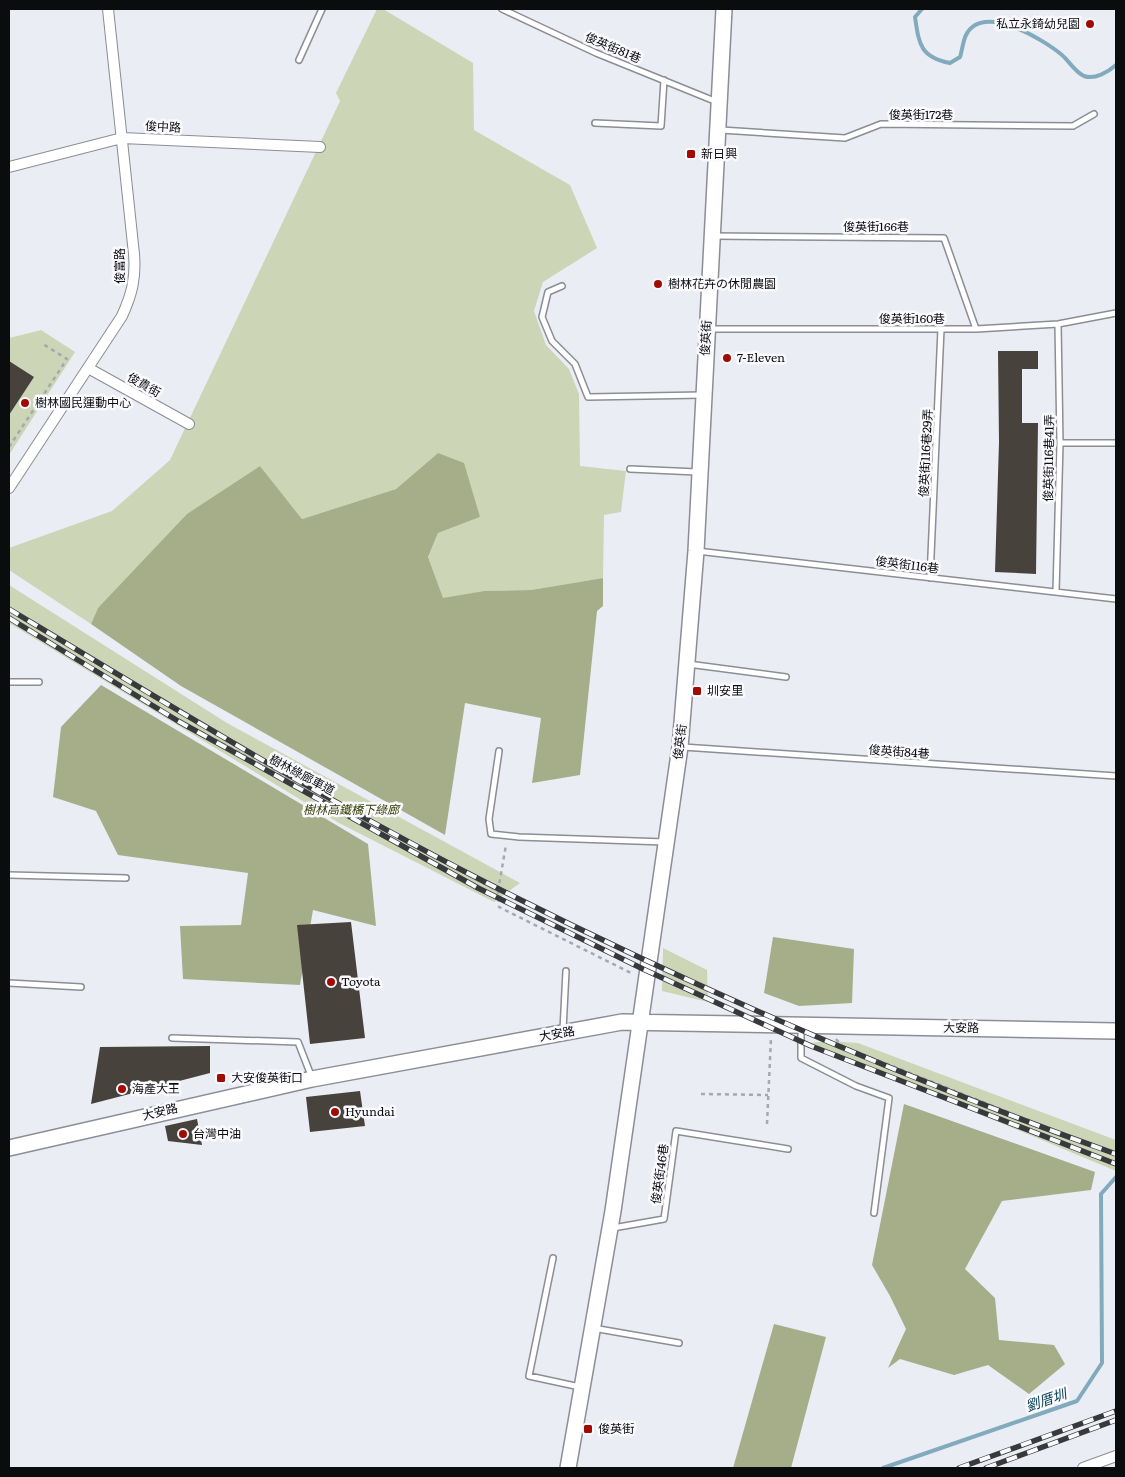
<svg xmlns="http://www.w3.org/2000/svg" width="1125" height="1477" font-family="Literata,'Noto Sans TC','Noto Sans JP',serif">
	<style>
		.green { fill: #cdd5b7 }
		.forest { fill: #a5ae89 }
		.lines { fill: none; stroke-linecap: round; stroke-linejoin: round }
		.stream { stroke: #81abbd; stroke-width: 4 }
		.building { fill: #48423d }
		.lane-casing { stroke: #8c8d95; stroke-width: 8 }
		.street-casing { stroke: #8c8d95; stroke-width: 12 }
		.secondary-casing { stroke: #8c8d95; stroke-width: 18 }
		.path { stroke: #a6a8ae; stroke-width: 2.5; stroke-dasharray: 4 4; stroke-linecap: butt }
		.lane { stroke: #fff; stroke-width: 5 }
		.street { stroke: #fff; stroke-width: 10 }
		.secondary { stroke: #fff; stroke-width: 15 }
		.rail-casing { stroke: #38393c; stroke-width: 5.5 }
		.rail { stroke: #fafafe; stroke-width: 4; stroke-dasharray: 11; stroke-linecap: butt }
		.poi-dot { fill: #a20a04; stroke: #fafafe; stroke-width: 2 }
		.labels { text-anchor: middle; stroke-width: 5; stroke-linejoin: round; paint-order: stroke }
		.poi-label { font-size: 12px; fill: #0b0c0e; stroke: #fafafe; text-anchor: start }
		.street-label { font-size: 12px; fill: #0b0c0e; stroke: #fafafe }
		.park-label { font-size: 12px; font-style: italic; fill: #343e00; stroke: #fafafe }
		.water-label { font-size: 14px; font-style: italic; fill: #003e52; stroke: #fafafe }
	</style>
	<rect width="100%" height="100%" fill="#ebedf5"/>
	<path class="green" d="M 377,9 L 383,9 L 473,63 L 474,130 L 570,185 L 597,248 L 543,282 L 534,311 L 546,345 L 569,369 L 579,394 L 580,466 L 626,471 L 621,512 L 604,515 L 603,578 L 531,590 L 484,591 L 443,599 L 428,557 L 438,533 L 480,517 L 438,453 L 396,489 L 302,519 L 260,466 L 98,608 L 91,624 L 9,570 L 9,548 L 112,511 L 170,460 L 340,101 L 336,93 Z
		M 41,330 L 75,352 L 9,455 L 9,338 Z
		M 9,585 L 227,723 L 520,883 L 494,902 L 339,823 L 9,623 Z
		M 663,948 L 707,970 L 708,1002 L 662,991 Z
		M 828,1041 L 858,1043 L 1116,1140 L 1116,1171 L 809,1043 Z"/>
	<path class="forest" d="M 438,453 L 464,463 L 480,517 L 438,533 L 428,557 L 443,598 L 484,591 L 531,590 L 603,578 L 603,606 L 597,611 L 580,775 L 532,783 L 541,718 L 465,703 L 445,835 L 181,686 L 91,624 L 98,608 L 187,514 L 260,466 L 302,519 L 396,489 Z
		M 101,685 L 368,844 L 376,926 L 313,910 L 300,985 L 183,979 L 180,926 L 241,925 L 248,873 L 118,855 L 96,811 L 53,797 L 61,727 Z
		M 773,937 L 854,949 L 852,1003 L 799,1006 L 764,993 Z
		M 904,1104 L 1095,1172 L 1091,1190 L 1002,1201 L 965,1269 L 995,1298 L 999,1340 L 1054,1345 L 1065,1364 L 1029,1394 L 988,1365 L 954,1375 L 900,1359 L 888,1368 L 906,1329 L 890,1296 L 872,1265 Z
		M 774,1324 L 826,1337 L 791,1468 L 733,1468 Z"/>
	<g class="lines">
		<path class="stream" d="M 922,9 L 915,17 C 919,44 920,57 950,63 L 960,57 C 962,51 963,41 966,35 C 983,2 1044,40 1062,55 C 1069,61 1075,72 1084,76 C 1095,80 1108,72 1116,65
			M 883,1468 L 1077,1401 L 1102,1363 L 1101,1194 L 1116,1177"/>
	</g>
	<path class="building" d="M 998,351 L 1038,351 L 1038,369 L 1022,369 L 1022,423 L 1038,423 L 1036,574 L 995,572 L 999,442 Z
		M 9,361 L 34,377 L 9,415 Z
		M 351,922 L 365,1038 L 310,1044 L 297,925 Z
		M 210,1046 L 210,1073 L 91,1104 L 100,1047 Z
		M 360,1091 L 365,1126 L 310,1132 L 306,1097 Z
		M 197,1119 L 202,1145 L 168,1141 L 165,1126 Z"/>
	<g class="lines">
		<g class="lane-casing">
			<path id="lane" d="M 502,9 L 596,53 L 717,102
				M 299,60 L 322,9
				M 595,123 L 661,126 L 664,80
				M 721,130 L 845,138 L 881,124 L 1073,126 L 1094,114
				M 713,236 L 944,238 L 976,329
				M 562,286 L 548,292 L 542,317 L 552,341 L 575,364 L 588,397 L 703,395
				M 710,329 L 976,329 L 1058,324 L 1116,313
				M 1060,443 L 1116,443
				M 630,469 L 697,472
				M 697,551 L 1116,599
				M 930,578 L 941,329
				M 1056,592 L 1060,443 L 1058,324
				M 688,664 L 786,677
				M 9,682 L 39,682
				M 683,747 L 1116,776
				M 499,751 L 489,819 L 491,834 L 519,837 L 665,842
				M 9,875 L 126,878
				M 9,983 L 81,987
				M 801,1027 L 801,1058 L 856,1086 L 889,1098 L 874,1213
				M 563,1030 L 566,971
				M 172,1038 L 298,1042 L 312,1078
				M 613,1228 L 664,1219 L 676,1131 L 788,1149
				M 553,1258 L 529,1376 L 580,1387
				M 593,1328 L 679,1343"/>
		</g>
		<g class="street-casing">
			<path id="street" d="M 9,167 L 122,138 L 320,147
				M 88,368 L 189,424
				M 9,488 L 122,316 C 132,294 136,278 134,254 L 108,9
				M 1083,1468 L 1116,1456"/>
		</g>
		<g class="secondary-casing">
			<path id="secondary" d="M 9,1148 L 312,1079 L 622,1022 L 1116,1031
				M 568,1468 L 613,1211 L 680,747 L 696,551 L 724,9"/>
		</g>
		<path class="path" d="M 9,447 L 67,359 L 43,344
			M 9,616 L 164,712 L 498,891 L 499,907 L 633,974
			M 498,891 L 506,845
			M 836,1039 L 842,1046 L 1116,1155
			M 701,1094 L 768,1095
			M 767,1124 L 771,1038"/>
		<use href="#lane" class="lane"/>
		<use href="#street" class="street"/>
		<use href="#secondary" class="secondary"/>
		<g class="rail-casing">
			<path id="rail" d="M 9,609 C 165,703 321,798 483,881 C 688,985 900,1077 1116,1154
				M 9,618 L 178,721 L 478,888 L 643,969 L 811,1046 L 1116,1164
				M 959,1468 L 1116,1411
				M 986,1468 L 1116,1420"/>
		</g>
		<use href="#rail" class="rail"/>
	</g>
	<g class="poi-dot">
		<circle cx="1090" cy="24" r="5"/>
		<rect x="686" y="149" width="10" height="10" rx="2.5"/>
		<circle cx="658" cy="284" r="5"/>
		<circle cx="727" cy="358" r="5"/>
		<circle cx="25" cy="403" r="5"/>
		<rect x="692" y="686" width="10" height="10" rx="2.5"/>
		<circle cx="331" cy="982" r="5"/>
		<rect x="216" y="1073" width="10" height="10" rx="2.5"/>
		<circle cx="122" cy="1089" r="5"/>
		<circle cx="335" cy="1112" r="5"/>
		<circle cx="183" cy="1134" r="5"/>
		<rect x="583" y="1424" width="10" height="10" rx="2.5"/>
	</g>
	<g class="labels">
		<g class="poi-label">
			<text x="1080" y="28" text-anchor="end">私立永錡幼兒園</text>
			<text x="701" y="158">新日興</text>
			<text x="668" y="288">樹林花卉の休閒農園</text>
			<text x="737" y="362">7-Eleven</text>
			<text x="35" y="407">樹林國民運動中心</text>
			<text x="707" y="695">圳安里</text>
			<text x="341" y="986">Toyota</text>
			<text x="231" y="1082">大安俊英街口</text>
			<text x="132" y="1093">海產大王</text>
			<text x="345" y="1116">Hyundai</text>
			<text x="193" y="1138">台灣中油</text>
			<text x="598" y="1433">俊英街</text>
		</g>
		<g class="street-label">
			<text transform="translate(613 48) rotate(23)" y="4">俊英街81巷</text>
			<text x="921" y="119">俊英街172巷</text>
			<text transform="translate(163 127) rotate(3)" y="4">俊中路</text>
			<text x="876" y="231">俊英街166巷</text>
			<text transform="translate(120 266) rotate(-90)" y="4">俊富路</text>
			<text x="912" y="323">俊英街160巷</text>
			<text transform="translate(706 338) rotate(-87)" y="4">俊英街</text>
			<text transform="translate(144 385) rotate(29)" y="4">俊貴街</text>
			<text transform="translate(926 453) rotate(-87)" y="4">俊英街116巷29弄</text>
			<text transform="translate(1049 458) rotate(-89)" y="4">俊英街116巷41弄</text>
			<text transform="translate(907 565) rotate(7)" y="4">俊英街116巷</text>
			<text transform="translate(680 742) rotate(-83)" y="4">俊英街</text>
			<text transform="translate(899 752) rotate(4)" y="4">俊英街84巷</text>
			<text transform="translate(302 775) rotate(28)" y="4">樹林綠廊車道</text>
			<text transform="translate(961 1028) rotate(1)" y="4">大安路</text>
			<text transform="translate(557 1034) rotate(-10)" y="4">大安路</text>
			<text transform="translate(160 1112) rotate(-13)" y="4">大安路</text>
			<text transform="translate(660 1174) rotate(-82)" y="4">俊英街46巷</text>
		</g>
		<g class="park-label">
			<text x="351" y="814">樹林高鐵橋下綠廊</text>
		</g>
		<g class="water-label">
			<text transform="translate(1046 1400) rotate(-19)" y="5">劉厝圳</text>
		</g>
	</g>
	<rect width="1125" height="1477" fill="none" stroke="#0b0c0e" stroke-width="20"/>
</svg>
